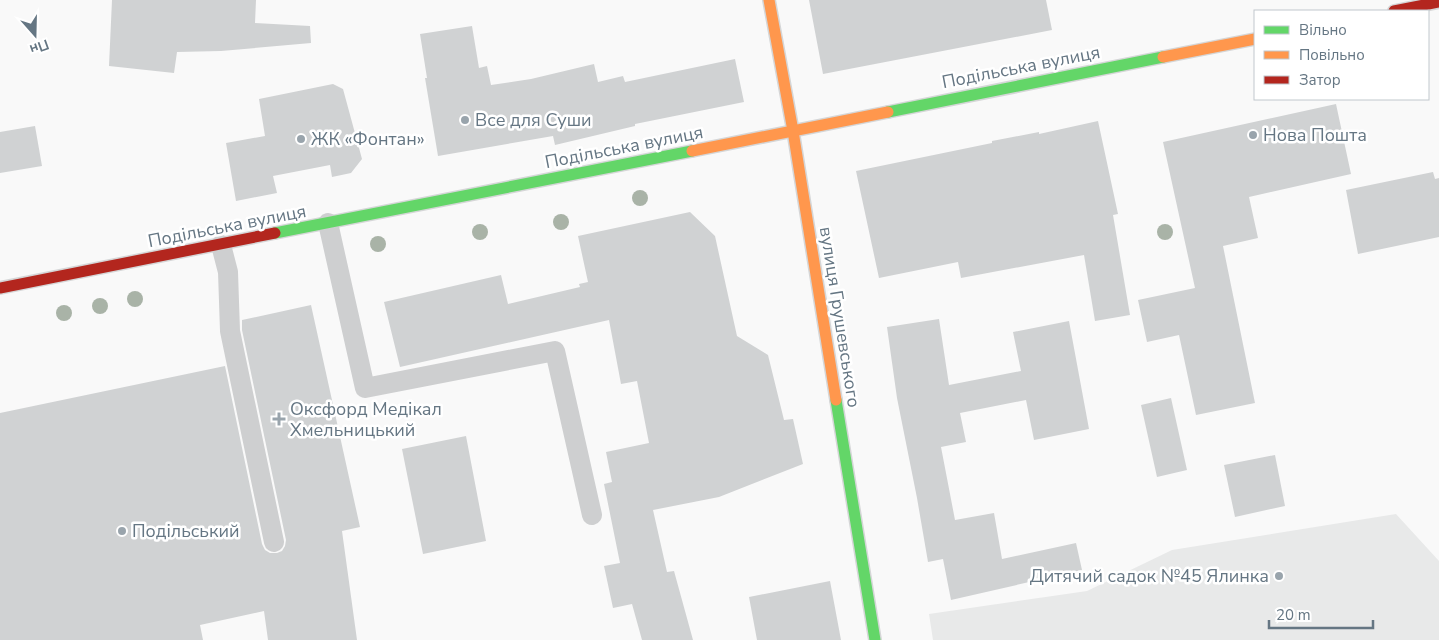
<svg xmlns="http://www.w3.org/2000/svg" width="1439" height="640" font-family="'Nunito Sans',sans-serif">
	<style>
		.built { fill: #e8e9e9 }
		.building { fill: #d0d2d3 }
		.lines { fill: none; stroke-linecap: round; stroke-linejoin: round }
		.fast-casing { stroke: #d5d6d7; stroke-width: 14 }
		.slow-casing { stroke: #d5d6d7; stroke-width: 14 }
		.jam-casing { stroke: #d5d6d7; stroke-width: 14 }
		.lane { stroke: #cecfd0; stroke-width: 20 }
		.fast { stroke: #63d668; stroke-width: 11 }
		.slow { stroke: #ff974d; stroke-width: 11 }
		.jam { stroke: #b3261e; stroke-width: 11 }
		.tree { fill: #a9b3a7 }
		.poi-dot { fill: #99a4ac; stroke: #fff; stroke-width: 2 }
		.labels { text-anchor: middle; stroke-width: 5; stroke-linejoin: round; paint-order: stroke }
		.street-label { font-size: 18px; fill: #657683; stroke: #fff }
		.poi-label { font-size: 18px; fill: #657683; stroke: #fff; text-anchor: start }
	</style>
	<rect width="100%" height="100%" fill="#f9f9f9"/>
	<path class="built" d="M 1396,514 L 1439,561 L 1439,640 L 933,640 L 929,614 L 1087,591 L 1172,550 Z"/>
	<path class="building" d="M 112,0 L 256,0 L 255,23 L 310,26 L 311,43 L 221,51 L 177,52 L 174,73 L 109,66 Z
		M 809,0 L 1046,0 L 1052,30 L 823,74 Z
		M 472,26 L 479,68 L 487,66 L 491,85 L 531,79 L 594,64 L 598,82 L 623,76 L 625,82 L 735,59 L 744,102 L 635,124 L 635,126 L 555,145 L 553,136 L 438,156 L 425,78 L 427,78 L 420,34 Z
		M 333,84 L 343,89 L 362,159 L 351,173 L 332,177 L 330,165 L 273,176 L 277,193 L 236,201 L 226,143 L 265,136 L 259,99 Z
		M 1336,104 L 1351,174 L 1249,197 L 1258,238 L 1223,246 L 1255,403 L 1196,415 L 1179,335 L 1147,342 L 1138,300 L 1195,288 L 1163,142 Z
		M 1098,121 L 1118,214 L 1113,215 L 1130,315 L 1095,321 L 1084,255 L 961,278 L 958,262 L 879,278 L 856,171 L 992,143 L 992,141 L 1039,132 L 1039,134 Z
		M 35,126 L 42,166 L 0,173 L 0,132 Z
		M 1433,172 L 1435,179 L 1439,178 L 1439,237 L 1358,254 L 1346,190 Z
		M 690,212 L 715,236 L 737,336 L 768,355 L 784,420 L 793,419 L 803,464 L 719,497 L 653,510 L 667,572 L 674,571 L 693,640 L 642,640 L 632,604 L 613,608 L 604,566 L 620,563 L 604,484 L 612,482 L 606,452 L 649,443 L 637,381 L 621,384 L 609,320 L 400,367 L 384,302 L 501,275 L 508,304 L 580,287 L 579,284 L 588,282 L 578,236 Z
		M 311,305 L 360,527 L 342,531 L 357,640 L 268,640 L 264,611 L 200,625 L 203,640 L 0,640 L 0,413 L 225,366 L 262,544 L 265,550 L 270,553 L 277,553 L 282,551 L 285,546 L 286,540 L 242,330 L 242,320 Z
		M 939,319 L 949,385 L 1021,371 L 1013,332 L 1069,321 L 1089,429 L 1034,440 L 1026,400 L 960,413 L 966,442 L 941,447 L 955,520 L 994,513 L 1002,559 L 1076,543 L 1082,570 L 951,600 L 943,559 L 928,562 L 917,498 L 897,398 L 887,327 Z
		M 1171,398 L 1187,470 L 1157,477 L 1141,405 Z
		M 466,436 L 486,541 L 423,554 L 402,449 Z
		M 1275,455 L 1285,506 L 1235,517 L 1224,465 Z
		M 830,581 L 841,640 L 757,640 L 749,597 Z"/>
	<g class="lines">
		<g class="fast-casing">
			<path id="fast" d="M 888,112 L 1163,57
				M 275,233 L 692,151
				M 836,400 L 875,640"/>
		</g>
		<g class="slow-casing">
			<path id="slow" d="M 769,0 L 793,131 L 836,400
				M 1163,57 L 1255,39
				M 692,151 L 888,112"/>
		</g>
		<g class="jam-casing">
			<path id="jam" d="M 1394,11 L 1439,2
				M 0,288 L 275,233"/>
		</g>
		<path class="lane" d="M 328,223 L 365,388 L 555,351 L 592,515
			M 221,245 L 228,272 L 230,331 L 274,542"/>
		<use href="#fast" class="fast"/>
		<use href="#slow" class="slow"/>
		<use href="#jam" class="jam"/>
	</g>
	<g class="tree">
		<circle cx="640" cy="198" r="8"/>
		<circle cx="561" cy="222" r="8"/>
		<circle cx="480" cy="232" r="8"/>
		<circle cx="1165" cy="232" r="8"/>
		<circle cx="378" cy="244" r="8"/>
		<circle cx="135" cy="299" r="8"/>
		<circle cx="100" cy="306" r="8"/>
		<circle cx="64" cy="313" r="8"/>
	</g>
	<g class="poi-dot">
		<circle cx="465" cy="120" r="5"/>
		<circle cx="1253" cy="135" r="5"/>
		<circle cx="301" cy="139" r="5"/>
		<path d="M276.5 411.5h5v5h5v5h-5v5h-5v-5h-5v-5h5z"/>
		<circle cx="122" cy="531" r="5"/>
		<circle cx="1279" cy="576" r="5"/>
	</g>
	<g class="labels">
		<g class="street-label">
			<text transform="translate(1021 67) rotate(-11)" y="6">Подільська вулиця</text>
			<text transform="translate(624 147) rotate(-11)" y="6">Подільська вулиця</text>
			<text transform="translate(227 226) rotate(-11)" y="6">Подільська вулиця</text>
			<text transform="translate(840 317) rotate(81)" y="6">вулиця Грушевського</text>
		</g>
		<g class="poi-label">
			<text x="475" y="126">Все для Суши</text>
			<text x="1263" y="141">Нова Пошта</text>
			<text x="311" y="145">ЖК «Фонтан»</text>
			<text x="290" y="415">Оксфорд Медікал<tspan x="290" dy="21">Хмельницький</tspan></text>
			<text x="132" y="537">Подільський</text>
			<text x="1269" y="582" text-anchor="end">Дитячий садок №45 Ялинка</text>
		</g>
	</g>
	<rect x="1254" y="10" width="175" height="90" fill="#ffffff" stroke="#c1c8cd"/>
	<rect x="1264" y="26" width="25" height="8" fill="#63d668" stroke="#c1c8cd"/>
	<text x="1299" y="35" font-size="15" fill="#657683">Вільно</text>
	<rect x="1264" y="51" width="25" height="8" fill="#ff974d" stroke="#c1c8cd"/>
	<text x="1299" y="60" font-size="15" fill="#657683">Повільно</text>
	<rect x="1264" y="76" width="25" height="8" fill="#b3261e" stroke="#c1c8cd"/>
	<text x="1299" y="85" font-size="15" fill="#657683">Затор</text>
	<g transform="translate(35 35) rotate(160)" stroke="#ffffff" stroke-width="4" paint-order="stroke">
	<path d="M0-4L9 19L0 12L-9 19Z" fill="#657683"/>
	<text y="-8" font-size="14" font-weight="bold" text-anchor="middle" fill="#657683">Пн</text>
	</g>
	<path d="M1269 620v8h104v-8" fill="none" stroke="#657683" stroke-width="2.5"/>
	<text x="1276" y="620" font-size="15" fill="#657683" stroke="#ffffff" stroke-width="4" paint-order="stroke">20 m</text>
</svg>
